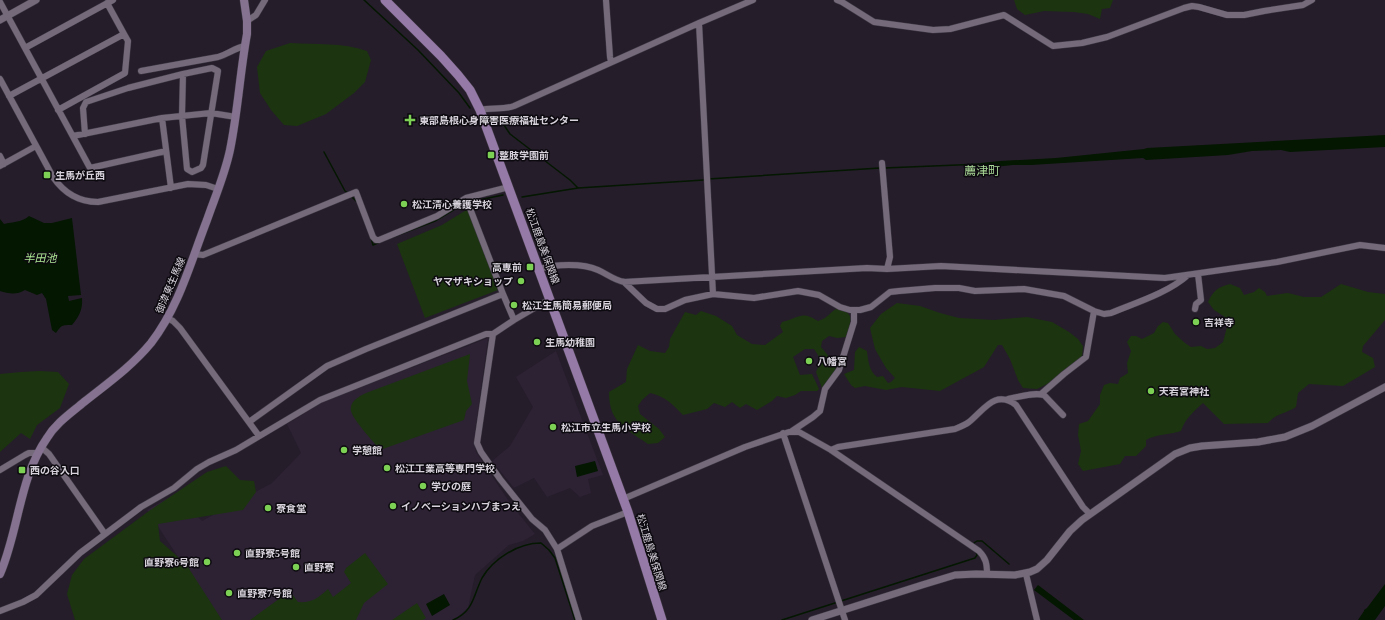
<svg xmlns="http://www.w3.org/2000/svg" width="1385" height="620" font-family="'Times New Roman','Noto Sans JP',serif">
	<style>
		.built { fill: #2d2134 }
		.green { fill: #1c3510 }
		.water { fill: #041700 }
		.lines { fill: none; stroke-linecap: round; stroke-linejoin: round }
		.stream { stroke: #041700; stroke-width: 1.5 }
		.minor-casing { stroke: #3e3843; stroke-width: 7 }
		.tertiary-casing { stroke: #3e3843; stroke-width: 8 }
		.secondary-casing { stroke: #3e3843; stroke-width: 9 }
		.primary-casing { stroke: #3e3843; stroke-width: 10 }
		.minor { stroke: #746a7a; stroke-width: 6 }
		.tertiary { stroke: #746a7a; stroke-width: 7 }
		.secondary { stroke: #847290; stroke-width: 8 }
		.primary { stroke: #9579a6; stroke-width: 9 }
		.poi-dot { fill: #7cd155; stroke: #0c090f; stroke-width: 1.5 }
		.labels { text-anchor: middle; stroke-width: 3; stroke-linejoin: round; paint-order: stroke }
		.poi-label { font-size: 10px; font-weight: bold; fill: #d7d2db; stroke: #0c090f; text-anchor: start }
		.street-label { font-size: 10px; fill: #d7d2db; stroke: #0c090f }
		.water-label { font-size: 11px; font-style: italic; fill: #ade894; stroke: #0c090f }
		.quarter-label { font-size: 12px; fill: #a8d695; stroke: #0c090f }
	</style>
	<rect width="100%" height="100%" fill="#251d2a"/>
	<path class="built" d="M 488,338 L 474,439 L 476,452 L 510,503 L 535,534 L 523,541 L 509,545 L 475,575 L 468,608 L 454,620 L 220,620 L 147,510 L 175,494 L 202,521 L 272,483 L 301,453 L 287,424 L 323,402 Z
		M 556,351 L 603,475 L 588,479 L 591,493 L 580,497 L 570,488 L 547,497 L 534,478 L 514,488 L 492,461 L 510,446 L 533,407 L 516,377 Z"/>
	<path class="green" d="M 1014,0 L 1113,0 L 1110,8 L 1102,9 L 1100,19 L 1088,14 L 1074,12 L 1044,11 L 1025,15 L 1017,9 Z
		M 290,43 C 316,45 342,42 367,51 L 371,60 L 365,82 L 354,93 L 326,114 L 297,126 L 284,125 L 271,110 L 260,93 L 257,67 L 266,51 Z
		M 468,209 L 498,290 L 425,318 L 397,244 L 442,225 Z
		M 1230,284 L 1240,288 L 1244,295 L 1254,292 L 1259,288 L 1265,292 L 1267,296 L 1288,293 L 1304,297 L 1321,297 L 1341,284 L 1368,292 L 1385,294 L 1385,320 L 1363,346 L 1362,352 L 1373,358 L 1375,367 L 1343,386 L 1309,384 L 1298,393 L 1296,407 C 1285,414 1277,413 1268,423 L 1224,424 L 1203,403 C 1193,412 1185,419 1181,431 C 1169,435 1156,434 1146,440 L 1146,446 L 1136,456 L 1125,456 L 1120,464 L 1083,471 L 1078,464 L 1081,451 L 1078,435 L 1079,424 L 1088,421 L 1100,404 L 1100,395 L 1104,385 L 1110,383 L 1118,384 L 1120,378 L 1128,373 L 1127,363 L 1131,351 L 1127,342 L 1131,336 L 1136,336 L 1142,339 L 1154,333 L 1158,326 L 1163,322 L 1168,323 L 1175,334 L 1185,343 L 1191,347 L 1201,346 L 1207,349 L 1215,348 L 1223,342 L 1227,327 L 1225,317 L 1214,310 L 1208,302 C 1213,291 1218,287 1230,284 Z
		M 897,303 L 920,306 L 940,313 L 959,318 L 994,320 L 1027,317 L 1052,322 L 1069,332 L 1078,339 L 1083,346 L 1082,357 L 1049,383 L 1037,389 L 1023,388 L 1018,380 L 1010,359 L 1002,345 L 998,345 L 984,367 L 940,391 L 902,387 L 886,390 L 865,386 L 855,388 L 851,385 L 844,374 L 854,370 L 855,352 L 859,347 L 867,351 C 868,360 869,371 877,377 L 883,376 L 888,383 L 891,382 L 895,378 L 886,368 L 875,349 L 870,328 L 881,314 Z
		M 836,309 C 857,312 850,322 846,337 L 837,338 L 829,336 L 822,341 L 821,347 L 831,359 L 836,369 L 822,388 L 816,372 L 820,363 L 818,355 L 814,349 L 805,349 L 793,357 L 800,375 L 812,374 L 819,389 L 817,391 L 801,391 L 795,395 L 786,398 L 777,396 L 772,401 L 757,410 L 746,404 L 740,408 L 732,402 L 725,407 L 714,403 L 707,409 L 683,415 C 671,403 666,397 650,393 L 642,400 L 638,406 L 640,414 L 659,429 L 665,437 L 658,443 L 648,444 C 625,428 609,423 609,392 L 626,382 L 627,369 L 638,345 L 650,351 L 665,353 L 669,347 L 670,339 L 685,312 L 696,315 L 701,311 L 716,316 L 732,326 L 737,335 L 752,344 L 765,345 L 783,332 L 780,326 L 782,322 C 799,318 801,310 818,321 C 828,318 828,314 836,309 Z
		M 470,354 L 467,381 L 472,404 L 466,411 L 464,420 L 380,450 C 374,442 353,420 351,411 C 349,402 359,396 366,393 Z
		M 40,371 L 58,372 L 69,384 L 60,408 L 37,425 L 30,439 L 21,433 L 0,452 L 0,374 L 21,372 Z
		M 226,466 L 240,480 L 254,481 L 256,492 L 243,510 L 158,524 L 160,541 L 186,564 L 222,620 L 75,620 L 67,594 L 72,575 L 84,559 L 149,511 L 207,472 Z
		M 365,553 L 388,584 L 364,603 L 356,620 L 250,620 L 290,591 L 298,602 C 312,603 318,598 328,589 L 333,597 L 351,583 L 344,572 L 346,568 Z
		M 417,603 L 426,618 L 423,620 L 392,620 Z"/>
	<path class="water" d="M 1385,135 L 1385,147 L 1290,152 L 1281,150 L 1252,151 L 1228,155 L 1146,160 L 1143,158 L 1031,165 L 1013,165 L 994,167 L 983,167 L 981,163 L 1000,161 L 1056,158 L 1144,149 L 1147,148 Z
		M 29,216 L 44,223 L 52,223 L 72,218 L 81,295 L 68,296 L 69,301 L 82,298 C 83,309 79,317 72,325 C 61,325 62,325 56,333 L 52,330 L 46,299 L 42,293 L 37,295 L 25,290 C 17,295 9,294 0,291 L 0,219 L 4,224 C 12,222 23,222 29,216 Z
		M 595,461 L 598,471 L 577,477 L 575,466 Z
		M 1385,584 L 1385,606 L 1375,620 L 1358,620 L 1364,611 L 1364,610 L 1367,608 Z
		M 1038,585 L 1084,620 L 1074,620 L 1034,590 Z
		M 444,594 L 450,605 L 432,616 L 426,604 Z"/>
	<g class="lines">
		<path class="stream" d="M 364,0 L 418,50 L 459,93 L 470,108
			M 491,116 L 502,122 L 510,134 L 570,180 L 578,188 L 704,180
			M 324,152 L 345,191 L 348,193
			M 884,168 L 982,164
			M 708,179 L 880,168
			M 351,196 L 356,201
			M 522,197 L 578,188
			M 469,202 L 503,195
			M 393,237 L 435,221 L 465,203
			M 371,238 L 373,245 L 380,242
			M 974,545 L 974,543 L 977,541 L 982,541 L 1009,564
			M 841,601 L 975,558 L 977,555 L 976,552
			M 453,620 C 474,611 473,596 482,578 C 493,559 518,543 541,543 L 549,550 L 555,558 L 575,620
			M 782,620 L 838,602"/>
		<g class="minor-casing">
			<path id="minor" d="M 606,0 L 610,57 L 611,62
				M 837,0 L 842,2 L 874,22 L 933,30 L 950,29 L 1004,15 L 1053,46 L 1082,43 L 1107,37 L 1184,8 L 1192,6 L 1199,7 L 1227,15 L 1244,15 L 1264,11 L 1303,5 L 1312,0
				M 0,2 L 90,168 L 166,151
				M 247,21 L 256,15 L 265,0
				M 699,23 L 713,294
				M 25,48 L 113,0
				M 141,71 L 218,57 C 228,54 235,48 245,46
				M 0,79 L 53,177 C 64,193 78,202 98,202 L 188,184 L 206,185 L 218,189
				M 9,96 L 124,34 L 107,3
				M 58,110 L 125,73 L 128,41 L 124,34
				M 480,110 C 491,107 503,110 514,106 L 699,23 L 753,0
				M 162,118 L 171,188
				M 85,134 L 83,108 L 86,102 L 128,88 L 183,74 L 212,68 L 218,71 L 203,165 L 201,168 L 192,172 L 187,169 L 182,116 L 183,74
				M 73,136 L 162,118 L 211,113 L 236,117
				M 0,156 L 4,164
				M 882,163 L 890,257 L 887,269
				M 0,166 L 36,146
				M 466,198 L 503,294
				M 194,254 L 203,255 L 356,192 L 373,237 L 376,240 L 379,240 L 437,216 L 466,198 L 509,187
				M 539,269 C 555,264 583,263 598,270 C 607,274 614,280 624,282 L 867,268 L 887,269 L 941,266 L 1165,278 L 1277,262 L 1360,245 L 1385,248
				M 624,282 L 646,303 L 657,309 L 665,309 L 685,300 L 713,294 L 754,298 L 798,291 L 819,295 L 840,307 L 850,310 L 860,310 L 871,307 L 890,292 L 899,291 L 935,288 L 959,288 L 975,291 L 1024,289 L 1064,296 L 1094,311 L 1104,314 L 1111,313 C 1135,303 1168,293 1188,275
				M 550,299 L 514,320 L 493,334 L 477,443 L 481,452 L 500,479 L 532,519 L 545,530 L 557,549 L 579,620
				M 1195,309 L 1196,304 L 1201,300 L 1198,274
				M 167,318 L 173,321 L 180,328 L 259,436
				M 1041,394 L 1064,374 L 1086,357 L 1094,311
				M 1008,399 C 1019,397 1033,392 1044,395 L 1063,415
				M 249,422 L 327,366 L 366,349 L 503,294 L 514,320
				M 792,431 L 813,417 L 820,411 L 825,389 L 839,370 L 854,322 L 854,310
				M 783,433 L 845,620
				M 41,447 L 49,454 L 105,534
				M 831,450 L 838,447 L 955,429 C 960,427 965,425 969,422 C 984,410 995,389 1016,405 L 1083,507 L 1090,514
				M 0,470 L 25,455 L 29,453 L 38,453
				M 623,499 L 745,447 L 789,432 L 799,432 L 831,450 L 979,551 C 986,558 987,564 987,574
				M 557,549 L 592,526 L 628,512
				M 1026,574 L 1037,620
				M 0,611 L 23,602 L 36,595 L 80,553 L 141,507 L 174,488 L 197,469 L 209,462 L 236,450 L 320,400 L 486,334 L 493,334"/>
		</g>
		<g class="tertiary-casing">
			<path id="tertiary" d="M 0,20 L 36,0
				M 812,620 L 922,585 L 955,575 L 976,574 L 1015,575 L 1030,572 L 1037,569 L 1047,560 L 1070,531 L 1082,520 L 1175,454 L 1190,448 L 1202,446 L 1258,442 L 1285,437 L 1312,426 L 1385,387"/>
		</g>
		<g class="secondary-casing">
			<path id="secondary" d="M 0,574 C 19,530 19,478 47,438 C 56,423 71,413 84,402 C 108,383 132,366 151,343 C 179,307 191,261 207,220 C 215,197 225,174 230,150 C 238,111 240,72 247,34 L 247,21 L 244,0"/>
		</g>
		<g class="primary-casing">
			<path id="primary" d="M 385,0 L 441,56 L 458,75 L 470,90 L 480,110 L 628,512 L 662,620"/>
		</g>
		<use href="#minor" class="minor"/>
		<use href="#tertiary" class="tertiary"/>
		<use href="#secondary" class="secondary"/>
		<use href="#primary" class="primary"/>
	</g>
	<g class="poi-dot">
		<path d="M408 114h4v4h4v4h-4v4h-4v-4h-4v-4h4z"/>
		<rect x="487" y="151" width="8" height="8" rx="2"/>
		<rect x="43" y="171" width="8" height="8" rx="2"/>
		<circle cx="404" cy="204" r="4"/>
		<rect x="526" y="263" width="8" height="8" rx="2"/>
		<circle cx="521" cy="281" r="4"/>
		<circle cx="514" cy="305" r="4"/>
		<circle cx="1196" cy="322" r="4"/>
		<circle cx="537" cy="342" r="4"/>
		<circle cx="809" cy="361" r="4"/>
		<circle cx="1151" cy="391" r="4"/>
		<circle cx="553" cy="427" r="4"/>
		<circle cx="344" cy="450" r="4"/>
		<circle cx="387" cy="468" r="4"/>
		<rect x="18" y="466" width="8" height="8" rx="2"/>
		<circle cx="423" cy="486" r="4"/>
		<circle cx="393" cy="506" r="4"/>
		<circle cx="268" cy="508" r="4"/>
		<circle cx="237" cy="553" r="4"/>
		<circle cx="207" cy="562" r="4"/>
		<circle cx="296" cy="567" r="4"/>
		<circle cx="229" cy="593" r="4"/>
	</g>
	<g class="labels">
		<g class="poi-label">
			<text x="419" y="124">東部島根心身障害医療福祉センター</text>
			<text x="499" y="159">整肢学園前</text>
			<text x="55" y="179">生馬が丘西</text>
			<text x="412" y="208">松江清心養護学校</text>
			<text x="522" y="271" text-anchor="end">高専前</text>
			<text x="513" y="285" text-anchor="end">ヤマザキショップ</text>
			<text x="522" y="309">松江生馬簡易郵便局</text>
			<text x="1204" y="326">吉祥寺</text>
			<text x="545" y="346">生馬幼稚園</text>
			<text x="817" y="365">八幡宮</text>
			<text x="1159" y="395">天若宮神社</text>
			<text x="561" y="431">松江市立生馬小学校</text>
			<text x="352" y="454">学憩館</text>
			<text x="395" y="472">松江工業高等専門学校</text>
			<text x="30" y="474">西の谷入口</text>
			<text x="431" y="490">学びの庭</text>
			<text x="401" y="510">イノベーションハブまつえ</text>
			<text x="276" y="512">寮食堂</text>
			<text x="245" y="557">直野寮5号館</text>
			<text x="199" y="566" text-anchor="end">直野寮6号館</text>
			<text x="304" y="571">直野寮</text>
			<text x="237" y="597">直野寮7号館</text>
		</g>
		<g class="street-label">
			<text transform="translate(543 246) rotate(70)" y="4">松江鹿島美保関線</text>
			<text transform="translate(170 285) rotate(-67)" y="4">御津東生馬線</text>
			<text transform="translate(652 552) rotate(73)" y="4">松江鹿島美保関線</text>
		</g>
		<g class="water-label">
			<text x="40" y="262">半田池</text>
		</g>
		<g class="quarter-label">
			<text x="982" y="175">薦津町</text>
		</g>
	</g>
</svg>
